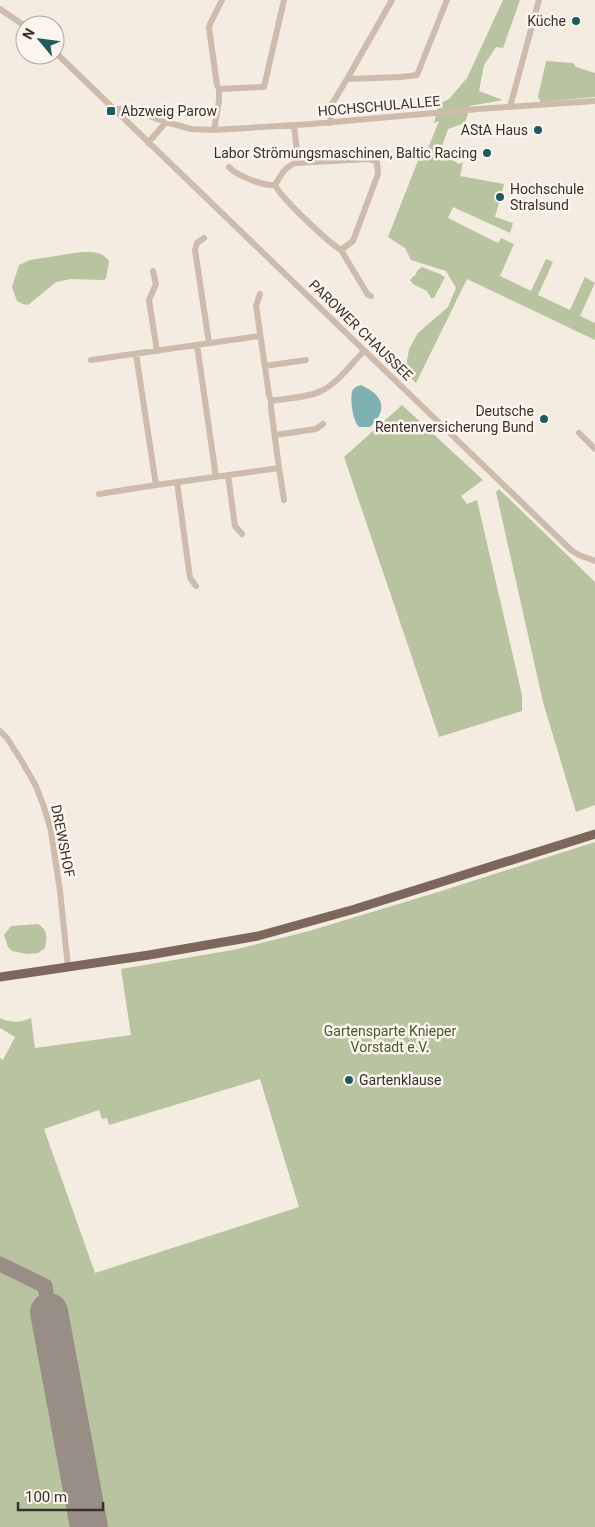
<svg xmlns="http://www.w3.org/2000/svg" width="595" height="1527" font-family="Roboto,sans-serif">
	<style>
		.green { fill: #b8c4a0; fill-rule: evenodd }
		.water { fill: #7fb0b2 }
		.lines { fill: none; stroke-linecap: round; stroke-linejoin: round }
		.taxiway { stroke: #988e86; stroke-width: 15 }
		.runway { stroke: #988e86; stroke-width: 38 }
		.minor { stroke: #cdbbac; stroke-width: 6 }
		.major { stroke: #7d675c; stroke-width: 9 }
		.poi-dot { fill: #1f5a5e; stroke: #fbf5ee; stroke-width: 2 }
		.labels { text-anchor: middle; stroke-width: 5; stroke-linejoin: round; paint-order: stroke }
		.poi-label { font-size: 14px; fill: #3b302b; stroke: #fbf5ee; text-anchor: end }
		.street-label { font-size: 14px; fill: #3b302b; stroke: #fbf5ee }
		.park-label { font-size: 14px; fill: #4a5a2e; stroke: #fbf5ee }
	</style>
	<rect width="100%" height="100%" fill="#f4ebe1"/>
	<path class="green" d="M 503,0 L 520,0 L 503,48 L 496,47 L 484,65 L 479,91 L 503,100 L 470,106 L 465,123 L 448,129 L 440,152 L 459,164 L 463,162 L 460,176 L 504,184 L 495,217 L 513,223 L 510,233 L 453,207 L 448,218 L 498,243 L 501,238 L 514,244 L 500,276 L 531,291 L 546,259 L 553,262 L 538,295 L 570,310 L 585,277 L 595,283 L 580,316 L 595,323 L 595,340 L 467,279 L 416,383 L 405,373 L 409,349 L 418,333 L 448,307 L 456,288 L 446,271 L 411,260 L 405,248 L 388,237 L 419,158 L 428,148 L 439,121 L 434,123 L 439,104 L 449,99 L 467,78 Z
		M 546,61 L 573,63 L 576,67 L 595,73 L 595,97 L 541,102 L 538,97 Z
		M 81,252 C 92,252 102,251 109,261 L 106,278 L 104,280 L 71,279 L 56,282 L 28,305 L 23,304 L 17,301 L 12,287 L 19,265 L 30,260 Z
		M 422,267 L 440,274 L 445,277 L 434,298 L 431,298 L 427,291 L 413,284 L 410,280 L 416,274 L 417,271 Z
		M 402,405 L 483,480 L 461,496 L 467,504 L 477,500 L 522,695 L 522,711 L 439,737 L 344,457 Z
		M 499,489 L 595,582 L 595,805 L 576,812 L 543,702 L 496,492 Z
		M 595,842 L 595,1527 L 0,1527 L 0,1058 L 3,1060 L 15,1037 L 0,1028 L 0,1018 C 11,1023 20,1023 31,1018 L 35,1048 L 131,1035 L 121,969 L 233,950 L 309,931 L 438,892 ZM 260,1079 L 299,1207 L 95,1273 L 44,1129 L 99,1110 L 102,1119 L 107,1118 L 109,1125 Z
		M 38,924 C 48,930 47,937 45,948 L 38,953 L 27,954 L 12,951 L 8,947 L 4,935 L 11,926 Z"/>
	<path class="water" d="M 361,385 C 383,395 389,409 370,427 L 359,427 C 353,422 350,400 352,392 C 353,388 357,386 361,385 Z"/>
	<g class="lines">
		<path class="taxiway" d="M 0,1264 L 45,1286 L 49,1312"/>
		<path class="runway" d="M 49,1312 L 89,1527"/>
		<path class="minor" d="M 222,0 L 210,24 L 209,28 L 217,85 L 219,89 L 264,87 L 284,0
			M 392,0 L 347,79 L 401,77 L 417,75 L 447,0
			M 0,9 L 25,26
			M 55,52 L 571,550 L 579,555 L 595,561
			M 510,107 L 539,0
			M 114,109 L 129,109 L 166,122 L 191,129 L 214,130 L 311,124 L 479,109 L 595,101
			M 330,123 L 332,104 L 347,79
			M 294,126 L 297,151 L 295,163
			M 214,130 L 219,101 L 219,89
			M 148,143 L 166,122
			M 369,159 L 377,162 L 378,174 L 353,241 L 341,250 C 329,243 281,198 275,185 C 280,176 285,167 295,163 Z
			M 229,167 C 237,176 263,186 275,185
			M 204,238 L 197,243 L 195,250 L 209,343
			M 341,250 L 368,295 L 371,296
			M 153,271 L 156,284 L 149,300 L 157,351
			M 197,345 L 216,477
			M 136,354 L 156,485 L 279,468 L 271,408 L 271,401 L 269,395 L 257,312 L 256,306 L 260,294
			M 91,360 L 260,336
			M 265,366 L 306,360
			M 271,401 C 286,398 308,398 321,391 C 338,383 351,364 364,351
			M 579,433 L 595,449
			M 275,435 L 316,429 L 323,424
			M 279,468 L 284,500
			M 228,475 L 235,526 L 242,534
			M 177,482 L 190,578 L 196,586
			M 99,494 L 156,485
			M 0,731 L 7,738 L 21,760 L 36,786 L 44,807 L 51,831 L 60,891 L 68,967"/>
		<path class="major" d="M 0,977 L 149,955 L 258,936 L 355,909 L 595,834"/>
	</g>
	<g class="poi-dot">
		<circle cx="576" cy="21" r="5"/>
		<rect x="106" y="106" width="10" height="10" rx="2.5"/>
		<circle cx="538" cy="130" r="5"/>
		<circle cx="487" cy="153" r="5"/>
		<circle cx="500" cy="197" r="5"/>
		<circle cx="544" cy="419" r="5"/>
		<circle cx="349" cy="1080" r="5"/>
	</g>
	<g class="labels">
		<g class="poi-label">
			<text x="566" y="26">Küche</text>
			<text x="121" y="116" text-anchor="start">Abzweig Parow</text>
			<text x="528" y="135">AStA Haus</text>
			<text x="477" y="158">Labor Strömungsmaschinen, Baltic Racing</text>
			<text x="510" y="194" text-anchor="start">Hochschule<tspan x="510" dy="16">Stralsund</tspan></text>
			<text x="534" y="416">Deutsche<tspan x="534" dy="16">Rentenversicherung Bund</tspan></text>
			<text x="359" y="1085" text-anchor="start">Gartenklause</text>
		</g>
		<g class="street-label">
			<text transform="translate(379 106) rotate(-5)" y="5">HOCHSCHULALLEE</text>
			<text transform="translate(361 330) rotate(44)" y="5">PAROWER CHAUSSEE</text>
			<text transform="translate(63 841) rotate(79)" y="5">DREWSHOF</text>
		</g>
		<g class="park-label">
			<text x="390" y="1036">Gartensparte Knieper<tspan x="390" dy="16">Vorstadt e.V.</tspan></text>
		</g>
	</g>
	<g transform="translate(40 40) rotate(299)"><circle r="24" fill="#fbf5ee" stroke="#aea6a0"/>
	<path d="M0-4L9 19L0 12L-9 19Z" fill="#1f5a5e"/>
	<text y="-8" font-size="14" font-weight="bold" text-anchor="middle" fill="#3b302b">N</text>
	</g>
	<path d="M18 1502v8h85v-8" fill="none" stroke="#3b302b" stroke-width="2.5"/>
	<text x="25" y="1502" font-size="15" fill="#3b302b" stroke="#fbf5ee" stroke-width="4" paint-order="stroke">100 m</text>
</svg>
